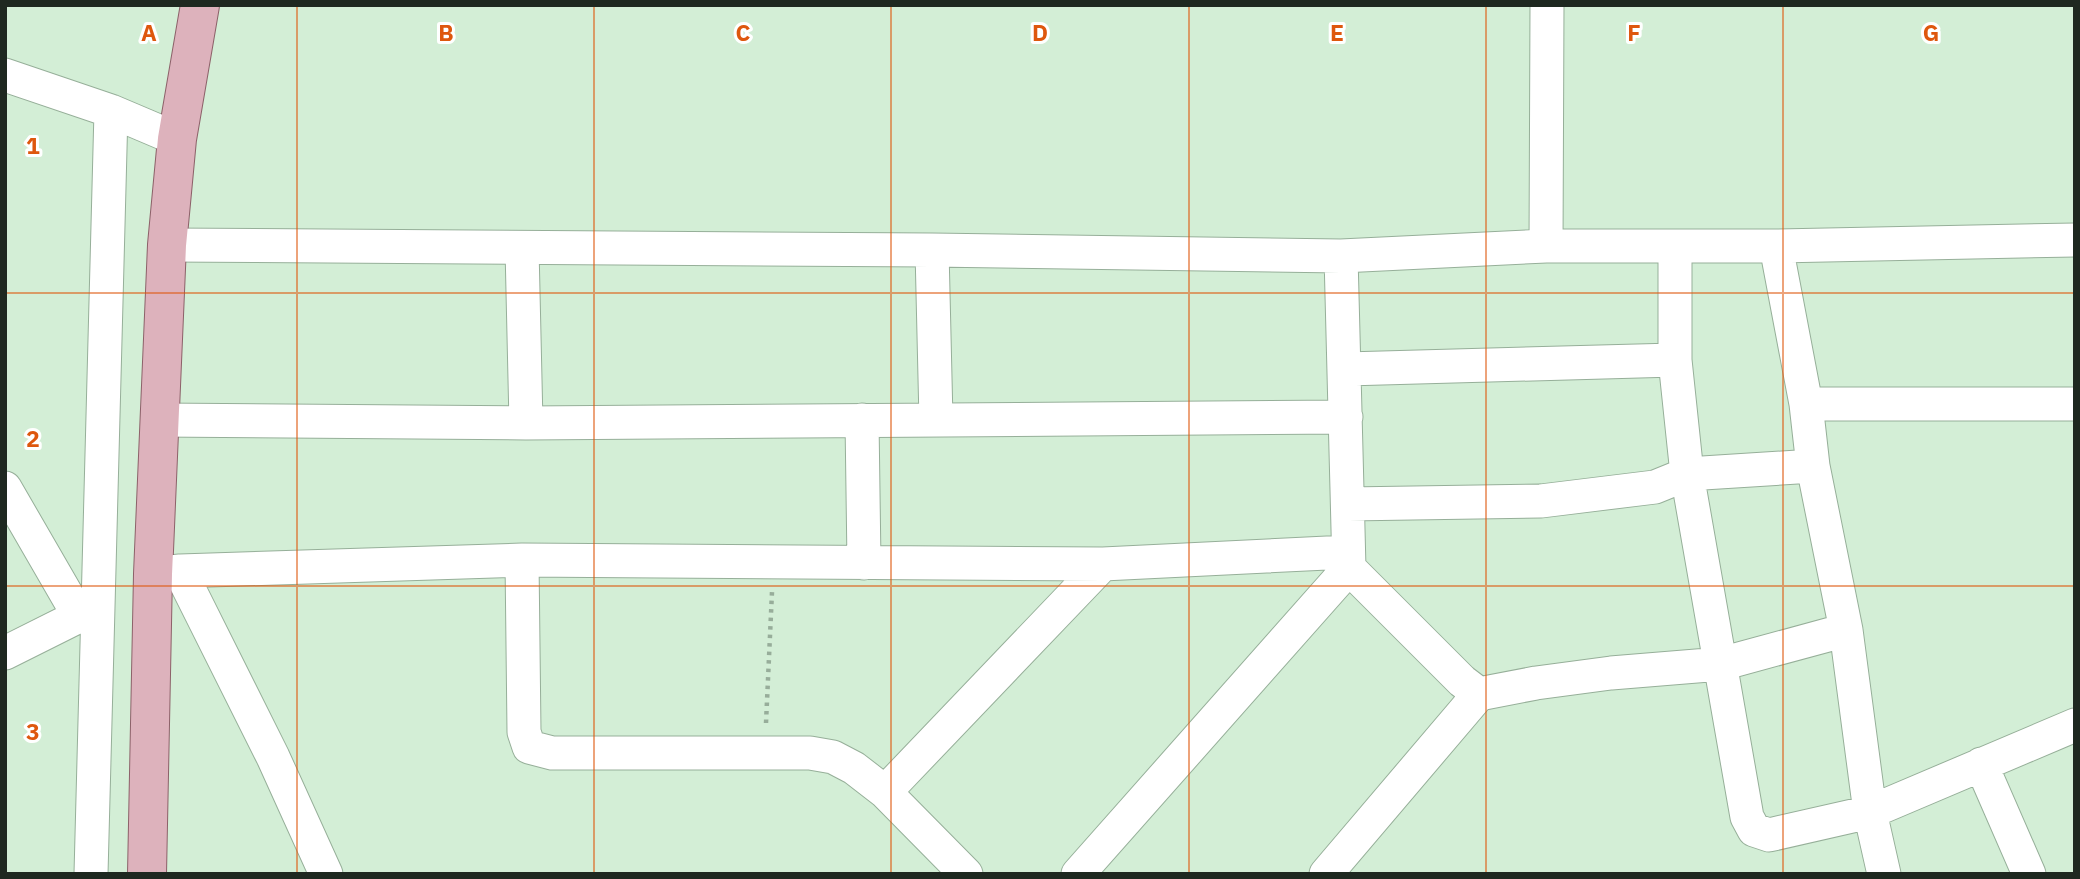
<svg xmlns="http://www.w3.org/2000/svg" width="2080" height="879" font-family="'IBM Plex Sans',sans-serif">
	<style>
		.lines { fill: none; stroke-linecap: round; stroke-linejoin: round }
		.minor-casing { stroke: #96af99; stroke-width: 35 }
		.major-casing { stroke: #8c6169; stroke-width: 40 }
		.path { stroke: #97ad9a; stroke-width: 4.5; stroke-dasharray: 3.5 5; stroke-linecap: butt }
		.minor { stroke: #fff; stroke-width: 33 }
		.major { stroke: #ddb2bc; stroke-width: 38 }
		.grid { fill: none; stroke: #de570d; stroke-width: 2; stroke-opacity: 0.55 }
		.grid-label { font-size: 23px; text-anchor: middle; font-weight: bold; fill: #de570d; stroke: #fff; stroke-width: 6; stroke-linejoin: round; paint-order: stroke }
	</style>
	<rect width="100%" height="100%" fill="#d3eed6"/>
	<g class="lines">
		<g class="minor-casing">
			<path id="minor" d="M 5,75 L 111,111 L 177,139
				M 167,245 L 932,250 L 1341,256 L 1546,246 L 1776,246 L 2075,240
				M 1546,246 L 1547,5
				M 1776,246 L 1806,404 L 1813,466 L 1846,630 L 1870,812 L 1884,874
				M 1675,247 L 1675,360 L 1687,474 L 1747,817 L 1754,830 L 1769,835 L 1870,812 L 2075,725
				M 522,248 L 526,423
				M 932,250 L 936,420
				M 1346,369 L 1675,360
				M 1806,404 L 2075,404
				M 158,420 L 526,423 L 1346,417
				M 862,420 L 864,563
				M 5,488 L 79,616
				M 1348,504 L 1541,501 L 1655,487 L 1687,474 L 1813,466
				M 522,560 L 524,732 L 529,747 L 552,753 L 810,753 L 833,757 L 854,768 L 885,792 L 966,874
				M 1349,568 L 1462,681 L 1479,694 L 1536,683 L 1611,673 L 1721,664 L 1846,630
				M 180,571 L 273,757 L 326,874
				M 153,574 L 180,571 L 522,560 L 1103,564 L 1348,552
				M 5,653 L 97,607
				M 1981,764 L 2029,874
				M 885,792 L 1103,564
				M 91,874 L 111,111
				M 1078,874 L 1349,568 L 1341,256
				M 1326,874 L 1479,694"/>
		</g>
		<g class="major-casing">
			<path id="major" d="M 147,874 L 153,574 L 167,245 L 177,139 L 200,5"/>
		</g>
		<path class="path" d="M 766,723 L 772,592"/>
		<use href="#minor" class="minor"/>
		<use href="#major" class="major"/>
	</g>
	<path class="grid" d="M 297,5 L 297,874M 594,5 L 594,874M 891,5 L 891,874M 1189,5 L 1189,874M 1486,5 L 1486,874M 1783,5 L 1783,874M 5,293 L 2075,293M 5,586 L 2075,586"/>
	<g class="grid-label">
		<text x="149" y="41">A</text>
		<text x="446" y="41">B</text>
		<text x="743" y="41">C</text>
		<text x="1040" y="41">D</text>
		<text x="1337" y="41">E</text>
		<text x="1634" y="41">F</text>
		<text x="1931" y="41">G</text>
		<text x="33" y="154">1</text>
		<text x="33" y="447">2</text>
		<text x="33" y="740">3</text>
	</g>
	<rect width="2080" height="879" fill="none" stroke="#1e2820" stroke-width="14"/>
</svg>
